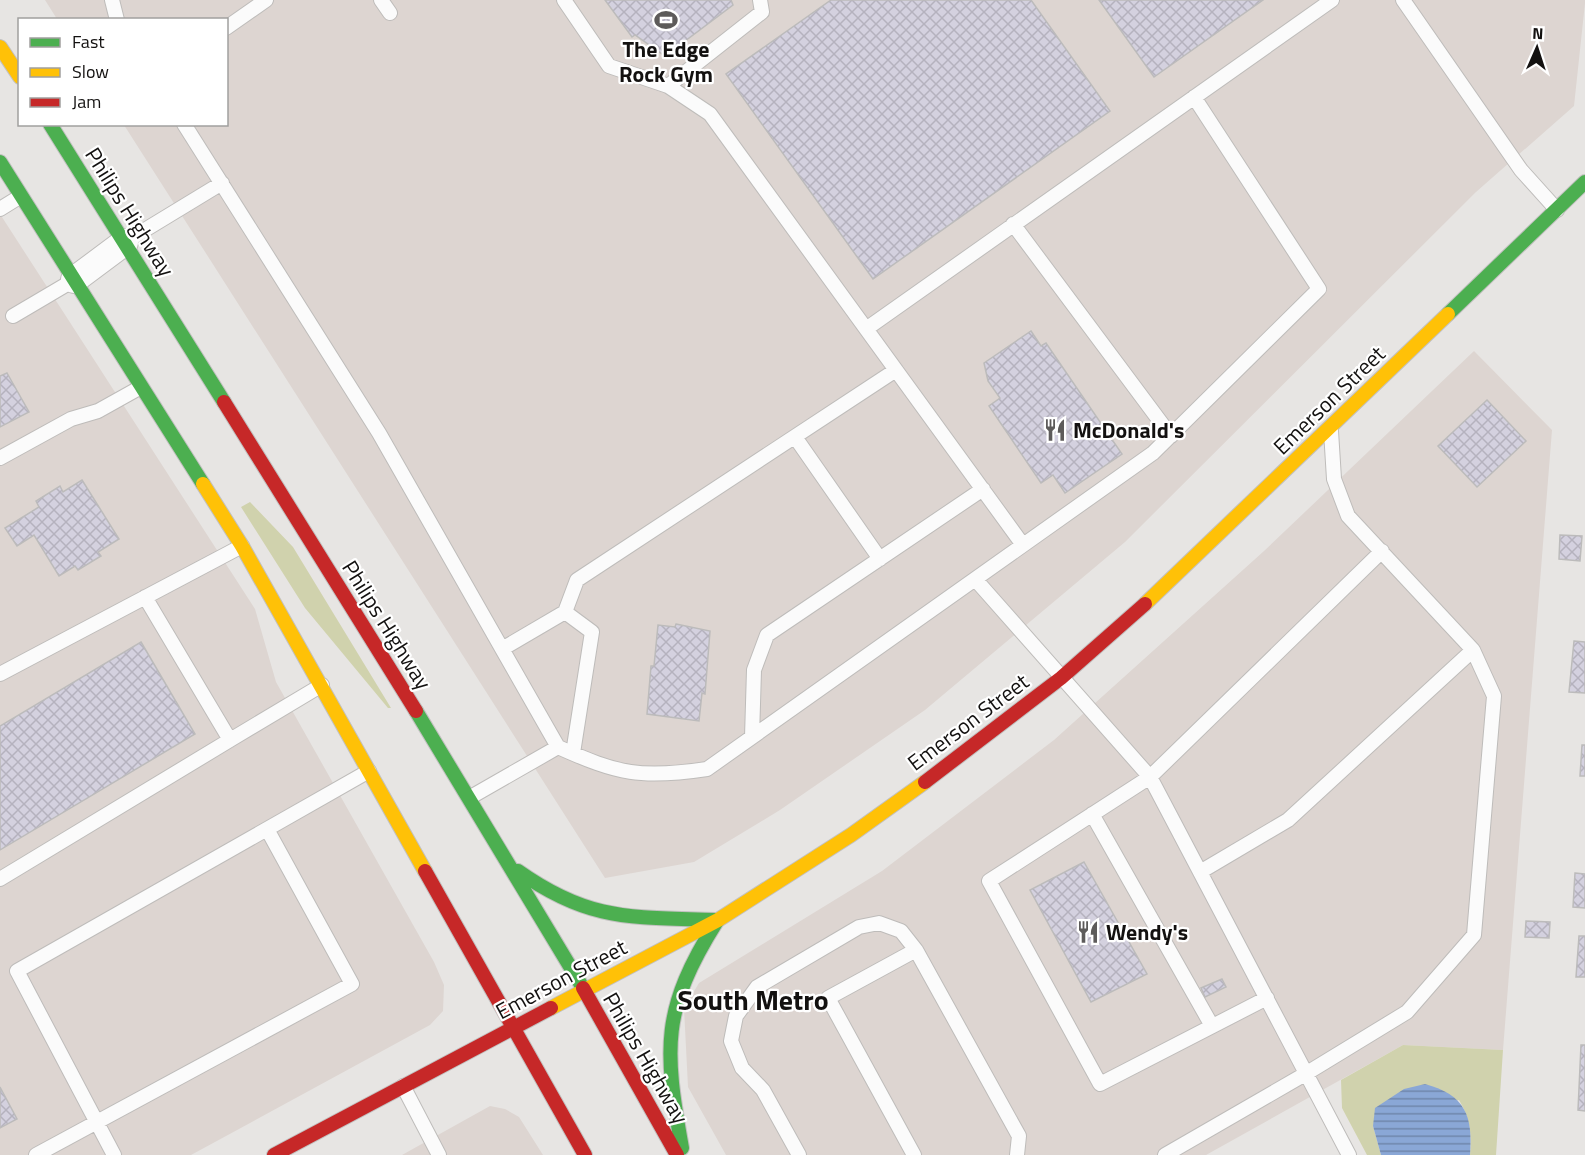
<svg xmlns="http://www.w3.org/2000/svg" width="1585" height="1155" font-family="'Titillium Web',sans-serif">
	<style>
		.built { fill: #ddd5d1 }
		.green { fill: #d0d2ad }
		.water { fill: url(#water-rules) }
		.building { fill: url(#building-cross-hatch); stroke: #bcbbbb; stroke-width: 1.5 }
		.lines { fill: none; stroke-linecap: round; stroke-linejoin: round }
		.lane-casing { stroke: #bebcba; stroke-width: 16 }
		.street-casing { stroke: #bebcba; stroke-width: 28 }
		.fast-casing { stroke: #c2c1c0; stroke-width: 16 }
		.slow-casing { stroke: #c2c1c0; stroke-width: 16 }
		.jam-casing { stroke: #c2c1c0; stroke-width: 16 }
		.lane { stroke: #fbfbfb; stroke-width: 14 }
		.street { stroke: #fbfbfb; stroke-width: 26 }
		.fast { stroke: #4caf50; stroke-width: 14 }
		.slow { stroke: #ffc107; stroke-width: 14 }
		.jam { stroke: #c62828; stroke-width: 14 }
		.labels { text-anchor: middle; stroke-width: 4.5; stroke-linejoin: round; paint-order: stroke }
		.poi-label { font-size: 22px; font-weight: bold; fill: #131110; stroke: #fff; text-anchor: start }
		.street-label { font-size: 22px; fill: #131110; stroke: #fff }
		.district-label { font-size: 28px; font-weight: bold; fill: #131110; stroke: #fff }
	</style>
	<defs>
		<pattern id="water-rules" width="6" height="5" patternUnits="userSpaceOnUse" patternTransform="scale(1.5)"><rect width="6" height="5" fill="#8aa7d6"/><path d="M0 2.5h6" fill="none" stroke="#7087ac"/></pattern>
		<pattern id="building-cross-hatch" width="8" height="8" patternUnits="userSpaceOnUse" patternTransform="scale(1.5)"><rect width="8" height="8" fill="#d4d1df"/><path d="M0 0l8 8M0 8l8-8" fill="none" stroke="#b5b2be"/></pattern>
	</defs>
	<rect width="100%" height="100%" fill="#e7e5e3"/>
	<path class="built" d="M 45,0 L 1585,0 L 1585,3 L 1574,106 L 1476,192 L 1125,542 L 925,710 L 780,810 L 694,862 L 605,878 L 124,125 L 226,124 L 226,20 L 57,19 Z
		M 0,214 L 255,609 L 276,682 L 434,962 L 444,985 L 443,1011 L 430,1025 L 191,1155 L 0,1155 Z
		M 1474,351 L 1552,430 L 1503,1050 L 1403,1045 L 1206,1155 L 726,1155 L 688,1087 L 684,1008 L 699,983 L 882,871 L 1054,740 L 1264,551 Z
		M 490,1106 L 505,1109 L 519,1117 L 543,1155 L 402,1155 Z"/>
	<path class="green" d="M 250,502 L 293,547 L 391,708 L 388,708 L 305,608 L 241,507 Z
		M 1403,1045 L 1503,1050 L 1496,1155 L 1470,1155 C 1472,1134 1470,1118 1459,1100 L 1373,1126 L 1381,1155 L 1367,1155 L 1342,1108 L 1341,1080 Z"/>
	<path class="water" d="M 1425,1084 C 1465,1095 1473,1115 1470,1155 L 1381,1155 L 1373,1126 L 1375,1108 L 1404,1089 Z"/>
	<path class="building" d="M 605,0 L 731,0 L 733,5 L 665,56 L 635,35 L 632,37 Z
		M 831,0 L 1031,0 L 1110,111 L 873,279 L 726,74 Z
		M 1099,0 L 1263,0 L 1154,77 Z
		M 1031,331 L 1041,346 L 1046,343 L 1122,454 L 1065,493 L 1053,475 L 1041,483 L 989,406 L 1000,398 L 988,381 L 984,363 Z
		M 7,373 L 29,412 L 0,427 L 0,376 Z
		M 1487,400 L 1526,441 L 1477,487 L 1438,446 Z
		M 82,480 L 119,539 L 98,552 L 101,556 L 78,570 L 75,566 L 59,576 L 34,535 L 17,546 L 5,528 L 39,507 L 36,501 L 60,486 L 63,492 Z
		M 1560,535 L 1582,536 L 1580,561 L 1559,559 Z
		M 676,624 L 710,631 L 705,694 L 702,693 L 699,721 L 647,714 L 651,666 L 654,666 L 658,625 L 675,627 Z
		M 1574,641 L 1585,642 L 1585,693 L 1569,692 Z
		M 141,642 L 195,734 L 0,850 L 0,726 Z
		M 1582,745 L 1585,745 L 1585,776 L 1580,776 Z
		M 1084,862 L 1147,974 L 1091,1002 L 1030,890 Z
		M 1575,873 L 1585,874 L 1585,908 L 1573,907 Z
		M 1526,921 L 1550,922 L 1549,938 L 1525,937 Z
		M 1579,936 L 1585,936 L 1585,977 L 1576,977 Z
		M 1222,979 L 1226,987 L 1205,997 L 1201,988 Z
		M 1581,1045 L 1585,1045 L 1585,1111 L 1578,1110 Z
		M 0,1087 L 17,1119 L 0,1128 Z"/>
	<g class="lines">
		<g class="lane-casing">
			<path id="lane" d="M 112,0 L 117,20
				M 381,0 L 390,13
				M 564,0 L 609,66 L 668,86 L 710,114 L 1023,545
				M 1403,0 L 1521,170 L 1557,210
				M 226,28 L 266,0
				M 668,86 L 762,12 L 760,0
				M 184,124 L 379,433 L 558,747 C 618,774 641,779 707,769 L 1153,453 L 1319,289 L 1194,97
				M 0,209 L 21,196
				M 1013,224 L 1171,436
				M 125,242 L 222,183
				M 13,316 L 74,280
				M 866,329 L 1332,0
				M 795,437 L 880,559
				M 0,458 L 71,419 L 98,411 L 141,387
				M 975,579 L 1150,777 L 1349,1155
				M 145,597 L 230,740 L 322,685
				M 565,612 L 592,632 L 573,753
				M 502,649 L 565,612 L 577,580 L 896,370
				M 0,674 L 242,546
				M 752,737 L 754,670 L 767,635 L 983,489
				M 469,798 L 558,747
				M 1092,814 L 1212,1026
				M 1200,872 L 1288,820 L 1473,650 L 1348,516 L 1334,479 L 1331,431
				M 0,879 L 230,740
				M 916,950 L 1019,1136 L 1017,1155
				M 1267,998 L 1100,1084 L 989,881 L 1150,777 L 1382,551
				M 403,1086 L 439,1155
				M 36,1155 L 352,984 L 267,829
				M 114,1155 L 17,971 L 369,771
				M 799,1155 L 763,1090 L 742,1068 L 731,1041 L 736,1016 L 757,987 L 859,927 L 879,923 L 901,931 L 916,950 L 828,998 L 914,1155
				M 1165,1155 L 1307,1073 L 1407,1012 L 1474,935 L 1494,696 L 1473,650"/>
		</g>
		<g class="street-casing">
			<path id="street" d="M 74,280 L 125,242"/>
		</g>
		<g class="fast-casing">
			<path id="fast" d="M 50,124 L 224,402
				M 0,162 L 203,484
				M 1448,314 L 1585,182
				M 416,711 L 583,988
				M 518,871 C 590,922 632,917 716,920
				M 682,1148 C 664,1048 661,1010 717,921"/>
		</g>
		<g class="slow-casing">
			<path id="slow" d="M 0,47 L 20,77
				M 203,484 L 242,546 L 425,871
				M 1145,604 L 1448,314
				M 551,1008 L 718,920 L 851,835 L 925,782"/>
		</g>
		<g class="jam-casing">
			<path id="jam" d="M 224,402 L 416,711
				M 925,782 L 1061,678 L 1145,604
				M 425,871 L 585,1155
				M 583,988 L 677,1155
				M 274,1155 L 551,1008"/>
		</g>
		<use href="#lane" class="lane"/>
		<use href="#street" class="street"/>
		<use href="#fast" class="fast"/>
		<use href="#slow" class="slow"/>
		<use href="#jam" class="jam"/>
	</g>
	<defs>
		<g id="stadium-bare" transform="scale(1.8)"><path d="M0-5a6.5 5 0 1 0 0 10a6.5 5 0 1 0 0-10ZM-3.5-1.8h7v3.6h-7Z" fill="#5d5b5a" stroke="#fff" stroke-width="2.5" paint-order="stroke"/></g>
		<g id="restaurant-bare" transform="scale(1.8)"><path d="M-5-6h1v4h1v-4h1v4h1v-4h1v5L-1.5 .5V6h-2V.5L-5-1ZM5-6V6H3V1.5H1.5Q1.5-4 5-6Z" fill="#5d5b5a" stroke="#fff" stroke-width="2.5" paint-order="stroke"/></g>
	</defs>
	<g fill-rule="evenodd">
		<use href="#stadium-bare" x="666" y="20"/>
		<use href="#restaurant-bare" x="1055" y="430"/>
		<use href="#restaurant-bare" x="1088" y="932"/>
	</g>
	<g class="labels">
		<g class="poi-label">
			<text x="666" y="57" text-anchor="middle">The Edge<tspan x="666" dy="25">Rock Gym</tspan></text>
			<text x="1073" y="438">McDonald's</text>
			<text x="1106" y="940">Wendy's</text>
		</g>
		<g class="street-label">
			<text transform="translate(130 212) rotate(58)" y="8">Philips Highway</text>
			<text transform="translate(1329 400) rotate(-44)" y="8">Emerson Street</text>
			<text transform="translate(387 625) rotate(58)" y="8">Philips Highway</text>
			<text transform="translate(968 722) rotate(-37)" y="8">Emerson Street</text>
			<text transform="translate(561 979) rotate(-28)" y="8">Emerson Street</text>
			<text transform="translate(646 1058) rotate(60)" y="8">Philips Highway</text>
		</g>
		<g class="district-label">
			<text x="753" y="1010">South Metro</text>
		</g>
	</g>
	<rect x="18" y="18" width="210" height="108" fill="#ffffff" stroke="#a1a09f" stroke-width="1.5"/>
	<rect x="30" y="38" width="30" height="9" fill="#4caf50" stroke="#a1a09f" stroke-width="1.5"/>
	<text x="72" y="48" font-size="18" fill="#131110">Fast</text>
	<rect x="30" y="68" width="30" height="9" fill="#ffc107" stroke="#a1a09f" stroke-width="1.5"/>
	<text x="72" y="78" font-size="18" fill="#131110">Slow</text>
	<rect x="30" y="98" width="30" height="9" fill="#c62828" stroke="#a1a09f" stroke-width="1.5"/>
	<text x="72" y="108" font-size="18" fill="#131110">Jam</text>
	<g transform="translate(1537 48) rotate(3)" stroke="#ffffff" stroke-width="4.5" paint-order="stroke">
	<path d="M0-4.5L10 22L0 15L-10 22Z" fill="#131110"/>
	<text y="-9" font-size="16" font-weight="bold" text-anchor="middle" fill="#131110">N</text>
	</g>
</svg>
